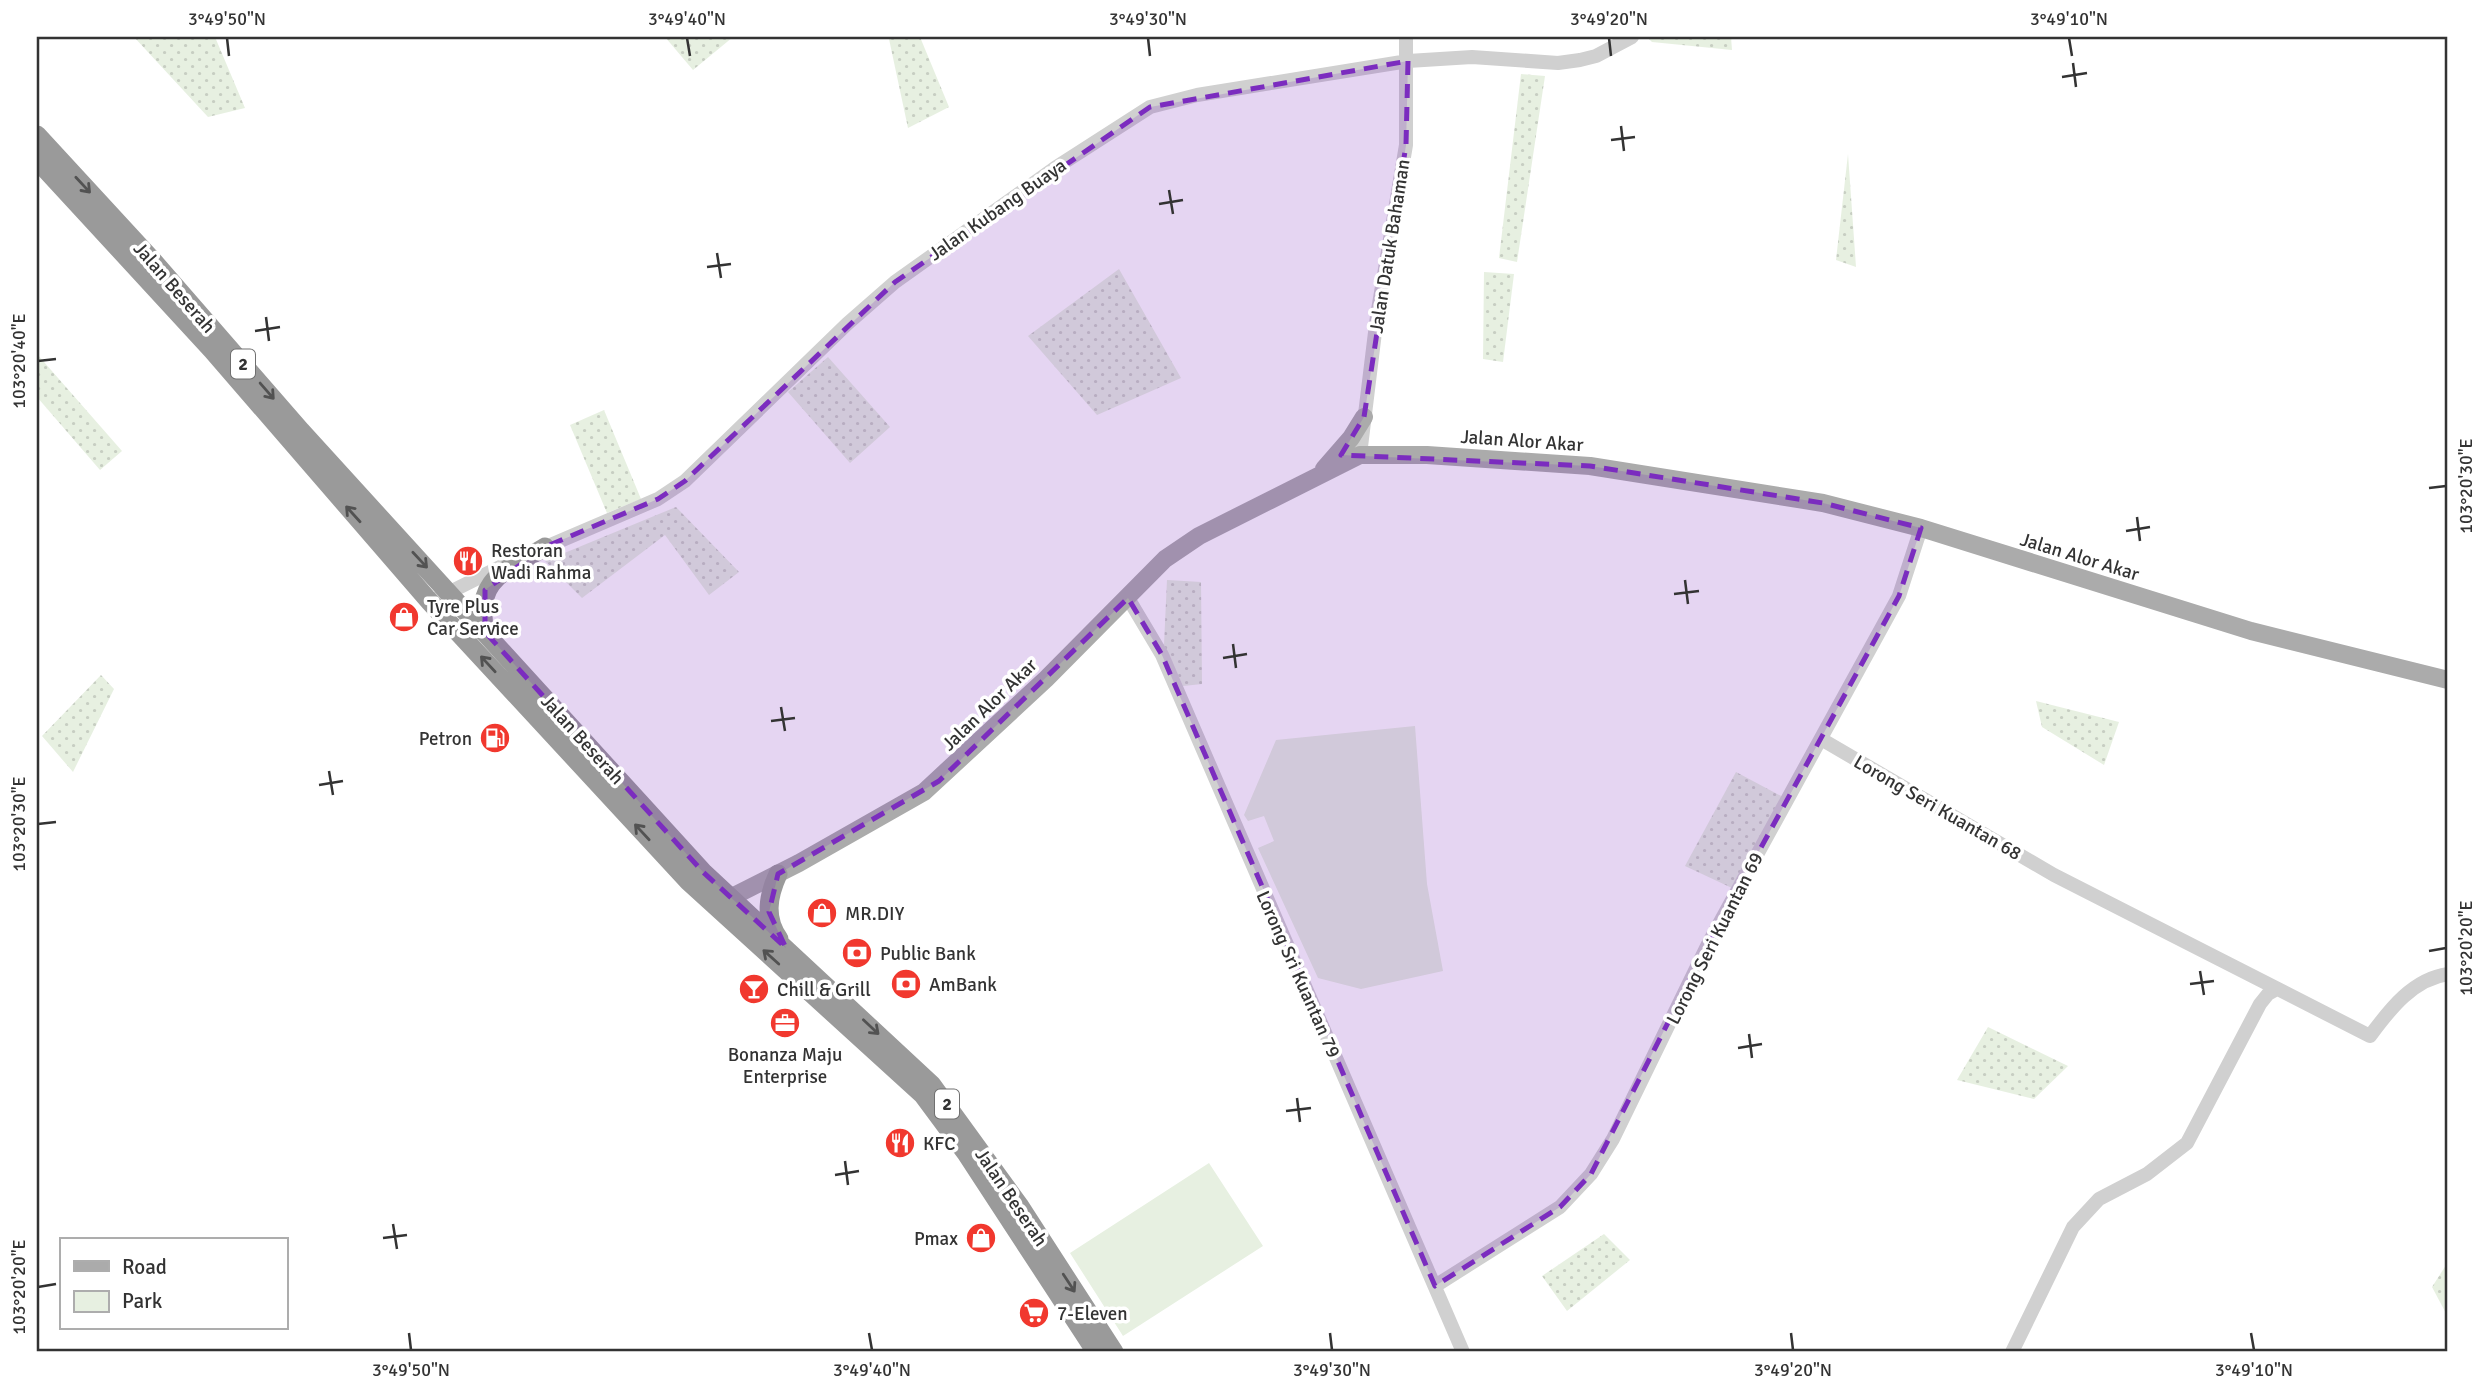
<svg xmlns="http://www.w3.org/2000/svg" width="2485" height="1389" font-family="Signika,sans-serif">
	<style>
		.green { fill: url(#green-dots) }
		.pitch { fill: #e7f0e1 }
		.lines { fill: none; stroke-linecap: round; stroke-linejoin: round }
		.minor { stroke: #d0d0d0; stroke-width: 14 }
		.major { stroke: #ababab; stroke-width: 18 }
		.highway { stroke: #9a9a9a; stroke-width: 19 }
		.oneway { stroke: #525252 }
		.marked { fill: #7b2cbf; fill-opacity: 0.2; stroke: #7b2cbf; stroke-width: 5; stroke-dasharray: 14 9; stroke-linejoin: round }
		.ticks { fill: none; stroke: #333; stroke-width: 2.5 }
		.labels { text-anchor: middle; stroke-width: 7; stroke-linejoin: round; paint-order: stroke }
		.shield { fill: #fff; stroke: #707070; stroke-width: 2 }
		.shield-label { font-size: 18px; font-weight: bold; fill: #333 }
		.street-label { font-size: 19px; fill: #333; stroke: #fff }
		.poi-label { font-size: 19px; fill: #333; stroke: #fff; text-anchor: start }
		.neatline { fill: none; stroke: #333; stroke-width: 2.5 }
		.ticks-label { font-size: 18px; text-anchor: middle; fill: #333 }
	</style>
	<defs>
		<pattern id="green-dots" width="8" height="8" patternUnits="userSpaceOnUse" patternTransform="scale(1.75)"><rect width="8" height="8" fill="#e7f0e1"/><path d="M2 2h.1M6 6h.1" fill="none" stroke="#c7cec2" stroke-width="1.8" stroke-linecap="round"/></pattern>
	</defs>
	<rect width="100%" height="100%" fill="#fff"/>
	<path class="green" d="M 134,37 L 215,37 L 245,108 L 208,117 Z
		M 665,37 L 733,37 L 693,70 Z
		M 894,37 L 920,37 L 949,107 L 908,128 L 889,39 Z
		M 1653,37 L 1731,37 L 1732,50 L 1652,42 L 1649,39 Z
		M 1521,74 L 1545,76 L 1517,262 L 1499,258 Z
		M 1848,154 L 1856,267 L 1836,260 Z
		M 1119,269 L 1181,378 L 1097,415 L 1028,336 Z
		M 1484,272 L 1514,274 L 1503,362 L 1483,359 Z
		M 37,354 L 122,451 L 100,470 L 37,397 Z
		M 828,357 L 890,427 L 850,463 L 788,392 Z
		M 604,410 L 641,499 L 607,513 L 570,425 Z
		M 676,507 L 739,572 L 709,595 L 665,535 L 582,598 L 545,561 Z
		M 1167,580 L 1201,582 L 1202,684 L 1183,686 L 1164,645 Z
		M 101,675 L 114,689 L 73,772 L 42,736 Z
		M 2036,701 L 2119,722 L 2104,765 L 2042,727 Z
		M 1736,772 L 1783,797 L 1732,888 L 1685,866 Z
		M 1988,1027 L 2068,1066 L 2034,1099 L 1957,1080 Z
		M 1604,1234 L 1630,1260 L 1567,1311 L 1542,1276 Z
		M 2448,1262 L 2448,1317 L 2432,1287 Z"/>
	<path class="pitch" d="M 1415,726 L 1427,884 L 1443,971 L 1361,989 L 1318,978 L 1258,848 L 1274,841 L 1264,816 L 1248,821 L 1244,815 L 1276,740 Z
		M 1209,1163 L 1263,1246 L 1123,1336 L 1070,1253 Z"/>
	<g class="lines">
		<path class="minor" d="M 1360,455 L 1377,316 L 1406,145 L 1406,37
			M 539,550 L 658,499 L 685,481 L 847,324 L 895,282 L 1055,168 L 1150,107 L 1197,95 L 1408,61 L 1472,57 L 1558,63 L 1580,60 L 1596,56 L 1632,37
			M 1128,598 L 1162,655 L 1463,1352
			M 430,602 L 504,565
			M 1821,739 L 2054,875 L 2370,1036 C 2390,1009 2413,979 2448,974
			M 1435,1286 L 1560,1207 L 1591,1174 L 1613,1139 L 1708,944 L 1899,596 L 1921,528
			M 2012,1352 L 2073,1227 L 2099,1199 L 2147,1174 L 2187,1143 L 2260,1004 L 2268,994 L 2277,989"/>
		<path class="major" d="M 1324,469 L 1351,438 L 1364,417
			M 718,904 L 799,863 L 924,792 L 1046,679 L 1165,559 L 1199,536 L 1360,455 L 1427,455 L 1590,466 L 1823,503 L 1921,528 L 2251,631 L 2448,680"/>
		<path class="highway" d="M 37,135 L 154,262 L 301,431 L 703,872 L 932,1085 L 1019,1205 L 1114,1352
			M 37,160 L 212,350 L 430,602 L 689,882 L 923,1095 L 966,1153 L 1096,1352
			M 485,632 C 474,578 506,571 545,547
			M 778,874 C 768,896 764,918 779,939"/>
	</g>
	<defs><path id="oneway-shaft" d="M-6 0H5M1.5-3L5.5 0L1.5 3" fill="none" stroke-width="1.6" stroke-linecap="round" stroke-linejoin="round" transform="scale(1.75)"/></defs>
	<g class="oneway">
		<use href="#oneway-shaft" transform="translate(83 185) rotate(47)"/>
		<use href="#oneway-shaft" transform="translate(267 391) rotate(49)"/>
		<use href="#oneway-shaft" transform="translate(353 514) rotate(-132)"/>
		<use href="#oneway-shaft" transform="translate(420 560) rotate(47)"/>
		<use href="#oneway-shaft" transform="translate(488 664) rotate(-133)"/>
		<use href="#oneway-shaft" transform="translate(642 832) rotate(-133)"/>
		<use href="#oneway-shaft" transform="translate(771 957) rotate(-138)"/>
		<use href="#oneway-shaft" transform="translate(871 1027) rotate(43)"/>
		<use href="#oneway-shaft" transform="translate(1069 1283) rotate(57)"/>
	</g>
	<path class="marked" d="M 1408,61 L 1406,145 L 1364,417 L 1341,455 L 1590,466 L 1823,503 L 1921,528 L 1899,596 L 1708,944 L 1591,1174 L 1560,1207 L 1435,1286 L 1162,655 L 1128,598 L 939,781 L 778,874 L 769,912 L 786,948 L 703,872 L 485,632 L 485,590 L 545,547 L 658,499 L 685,481 L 895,282 L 1150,107 Z"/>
	<path class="ticks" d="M 227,38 L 229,56M 687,38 L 690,56M 1148,38 L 1150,56M 1609,38 L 1611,56M 2069,38 L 2072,56M 2073,63 L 2076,87M 2062,77 L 2087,73M 1621,126 L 1624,151M 1611,140 L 1635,137M 1169,190 L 1173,214M 1159,204 L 1183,200M 717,253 L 721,278M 707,267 L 731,264M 266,317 L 269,341M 255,331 L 280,327M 38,361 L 56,359M 2429,488 L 2446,486M 2137,517 L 2140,541M 2126,531 L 2150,527M 1685,580 L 1688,604M 1674,594 L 1699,591M 1233,644 L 1236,668M 1223,658 L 1247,654M 781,707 L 785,731M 771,721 L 795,718M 329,771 L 333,795M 319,785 L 343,781M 38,824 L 56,822M 2429,951 L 2446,948M 2200,971 L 2204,995M 2190,984 L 2214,981M 1749,1034 L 1752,1058M 1738,1048 L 1762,1044M 1297,1098 L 1300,1122M 1286,1111 L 1311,1108M 845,1161 L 848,1185M 835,1175 L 859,1171M 393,1224 L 397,1249M 383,1238 L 407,1235M 38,1287 L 56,1284M 409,1333 L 411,1350M 869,1333 L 872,1350M 1330,1333 L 1332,1350M 1791,1333 L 1793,1350M 2251,1333 L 2254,1350"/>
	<defs>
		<g id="restaurant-disc" transform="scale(1.575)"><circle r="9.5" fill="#f1382e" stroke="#fff"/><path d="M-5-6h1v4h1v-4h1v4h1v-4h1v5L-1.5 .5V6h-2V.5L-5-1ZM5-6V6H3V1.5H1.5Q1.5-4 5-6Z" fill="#fff"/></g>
		<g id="shop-disc" transform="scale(1.575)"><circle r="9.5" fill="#f1382e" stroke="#fff"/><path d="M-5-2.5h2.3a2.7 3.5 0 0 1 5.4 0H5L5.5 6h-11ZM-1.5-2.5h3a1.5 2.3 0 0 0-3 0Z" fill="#fff"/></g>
		<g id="fuel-disc" transform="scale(1.575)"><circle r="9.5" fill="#f1382e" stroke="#fff"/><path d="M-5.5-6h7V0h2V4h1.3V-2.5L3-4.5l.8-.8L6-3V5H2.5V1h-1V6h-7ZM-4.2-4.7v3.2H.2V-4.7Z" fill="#fff"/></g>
		<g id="bank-disc" transform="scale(1.575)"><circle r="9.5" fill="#f1382e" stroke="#fff"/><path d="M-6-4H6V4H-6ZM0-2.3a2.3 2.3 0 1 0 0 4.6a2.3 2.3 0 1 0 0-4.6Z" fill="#fff"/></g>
		<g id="bar-disc" transform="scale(1.575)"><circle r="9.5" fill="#f1382e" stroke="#fff"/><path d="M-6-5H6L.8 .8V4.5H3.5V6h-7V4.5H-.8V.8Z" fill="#fff"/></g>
		<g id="office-disc" transform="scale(1.575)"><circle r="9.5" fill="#f1382e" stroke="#fff"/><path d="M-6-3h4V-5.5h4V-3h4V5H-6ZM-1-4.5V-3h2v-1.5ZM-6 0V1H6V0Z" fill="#fff"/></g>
		<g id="supermarket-disc" transform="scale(1.575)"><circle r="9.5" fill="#f1382e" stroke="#fff"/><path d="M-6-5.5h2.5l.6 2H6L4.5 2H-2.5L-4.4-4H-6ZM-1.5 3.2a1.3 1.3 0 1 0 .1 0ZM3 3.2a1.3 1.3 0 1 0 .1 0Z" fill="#fff"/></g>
	</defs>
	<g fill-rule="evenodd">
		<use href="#restaurant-disc" x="468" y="561"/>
		<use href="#shop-disc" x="404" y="617"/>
		<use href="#fuel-disc" x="495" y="738"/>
		<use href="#shop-disc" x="822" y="913"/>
		<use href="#bank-disc" x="857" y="953"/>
		<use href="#bank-disc" x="906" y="984"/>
		<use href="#bar-disc" x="754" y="989"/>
		<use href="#office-disc" x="785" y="1023"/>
		<use href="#restaurant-disc" x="900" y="1143"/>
		<use href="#shop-disc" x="981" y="1238"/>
		<use href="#supermarket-disc" x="1034" y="1313"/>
	</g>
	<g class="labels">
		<g class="shield">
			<rect x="231" y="349.5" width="24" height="29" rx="5"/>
			<rect x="935" y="1089.5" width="24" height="29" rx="5"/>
		</g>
		<g class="shield-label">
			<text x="243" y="370">2</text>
			<text x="947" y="1110">2</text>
		</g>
		<g class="street-label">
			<text transform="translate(997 209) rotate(-35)" y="7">Jalan Kubang Buaya</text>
			<text transform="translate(1389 246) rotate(-81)" y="7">Jalan Datuk Bahaman</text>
			<text transform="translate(175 287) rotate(49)" y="7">Jalan Beserah</text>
			<text transform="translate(1522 440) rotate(4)" y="7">Jalan Alor Akar</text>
			<text transform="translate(2080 556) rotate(17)" y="7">Jalan Alor Akar</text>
			<text transform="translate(989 704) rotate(-44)" y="7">Jalan Alor Akar</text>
			<text transform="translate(583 739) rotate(48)" y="7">Jalan Beserah</text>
			<text transform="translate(1938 807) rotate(30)" y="7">Lorong Seri Kuantan 68</text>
			<text transform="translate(1714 938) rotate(-63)" y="7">Lorong Seri Kuantan 69</text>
			<text transform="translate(1299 974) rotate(66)" y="7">Lorong Sri Kuantan 79</text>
			<text transform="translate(1012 1197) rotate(56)" y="7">Jalan Beserah</text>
		</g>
		<g class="poi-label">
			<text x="491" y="557">Restoran<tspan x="491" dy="22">Wadi Rahma</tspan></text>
			<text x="427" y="613">Tyre Plus<tspan x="427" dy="22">Car Service</tspan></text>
			<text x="472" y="745" text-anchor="end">Petron</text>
			<text x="845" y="920">MR.DIY</text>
			<text x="880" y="960">Public Bank</text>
			<text x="929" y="991">AmBank</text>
			<text x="777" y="996">Chill &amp; Grill</text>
			<text x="785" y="1061" text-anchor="middle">Bonanza Maju<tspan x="785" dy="22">Enterprise</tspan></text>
			<text x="923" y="1150">KFC</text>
			<text x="958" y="1245" text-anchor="end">Pmax</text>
			<text x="1057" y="1320">7-Eleven</text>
		</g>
	</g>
	<rect width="2485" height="1389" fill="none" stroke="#ffffff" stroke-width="77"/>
	<rect x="60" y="1238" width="228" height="91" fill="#ffffff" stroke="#adadad" stroke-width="2"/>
	<rect x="74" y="1261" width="35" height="10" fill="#ababab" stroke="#adadad" stroke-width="2"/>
	<text x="122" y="1274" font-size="21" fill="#333333">Road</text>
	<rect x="74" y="1291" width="35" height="21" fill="#e7f0e1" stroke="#adadad" stroke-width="2"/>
	<text x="122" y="1308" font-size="21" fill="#333333">Park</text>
	<rect x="38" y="38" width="2408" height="1312" class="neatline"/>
	<g class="ticks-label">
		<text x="227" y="25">3°49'50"N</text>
		<text x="687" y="25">3°49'40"N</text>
		<text x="1148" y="25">3°49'30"N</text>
		<text x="1609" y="25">3°49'20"N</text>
		<text x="2069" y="25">3°49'10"N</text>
		<text transform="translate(19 361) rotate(-90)" y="6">103°20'40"E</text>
		<text transform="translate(2466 486) rotate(-90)" y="6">103°20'30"E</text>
		<text transform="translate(19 824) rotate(-90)" y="6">103°20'30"E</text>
		<text transform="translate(2466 948) rotate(-90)" y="6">103°20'20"E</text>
		<text transform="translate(19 1287) rotate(-90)" y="6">103°20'20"E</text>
		<text x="411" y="1376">3°49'50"N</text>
		<text x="872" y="1376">3°49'40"N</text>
		<text x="1332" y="1376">3°49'30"N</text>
		<text x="1793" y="1376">3°49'20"N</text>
		<text x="2254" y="1376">3°49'10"N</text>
	</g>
</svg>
